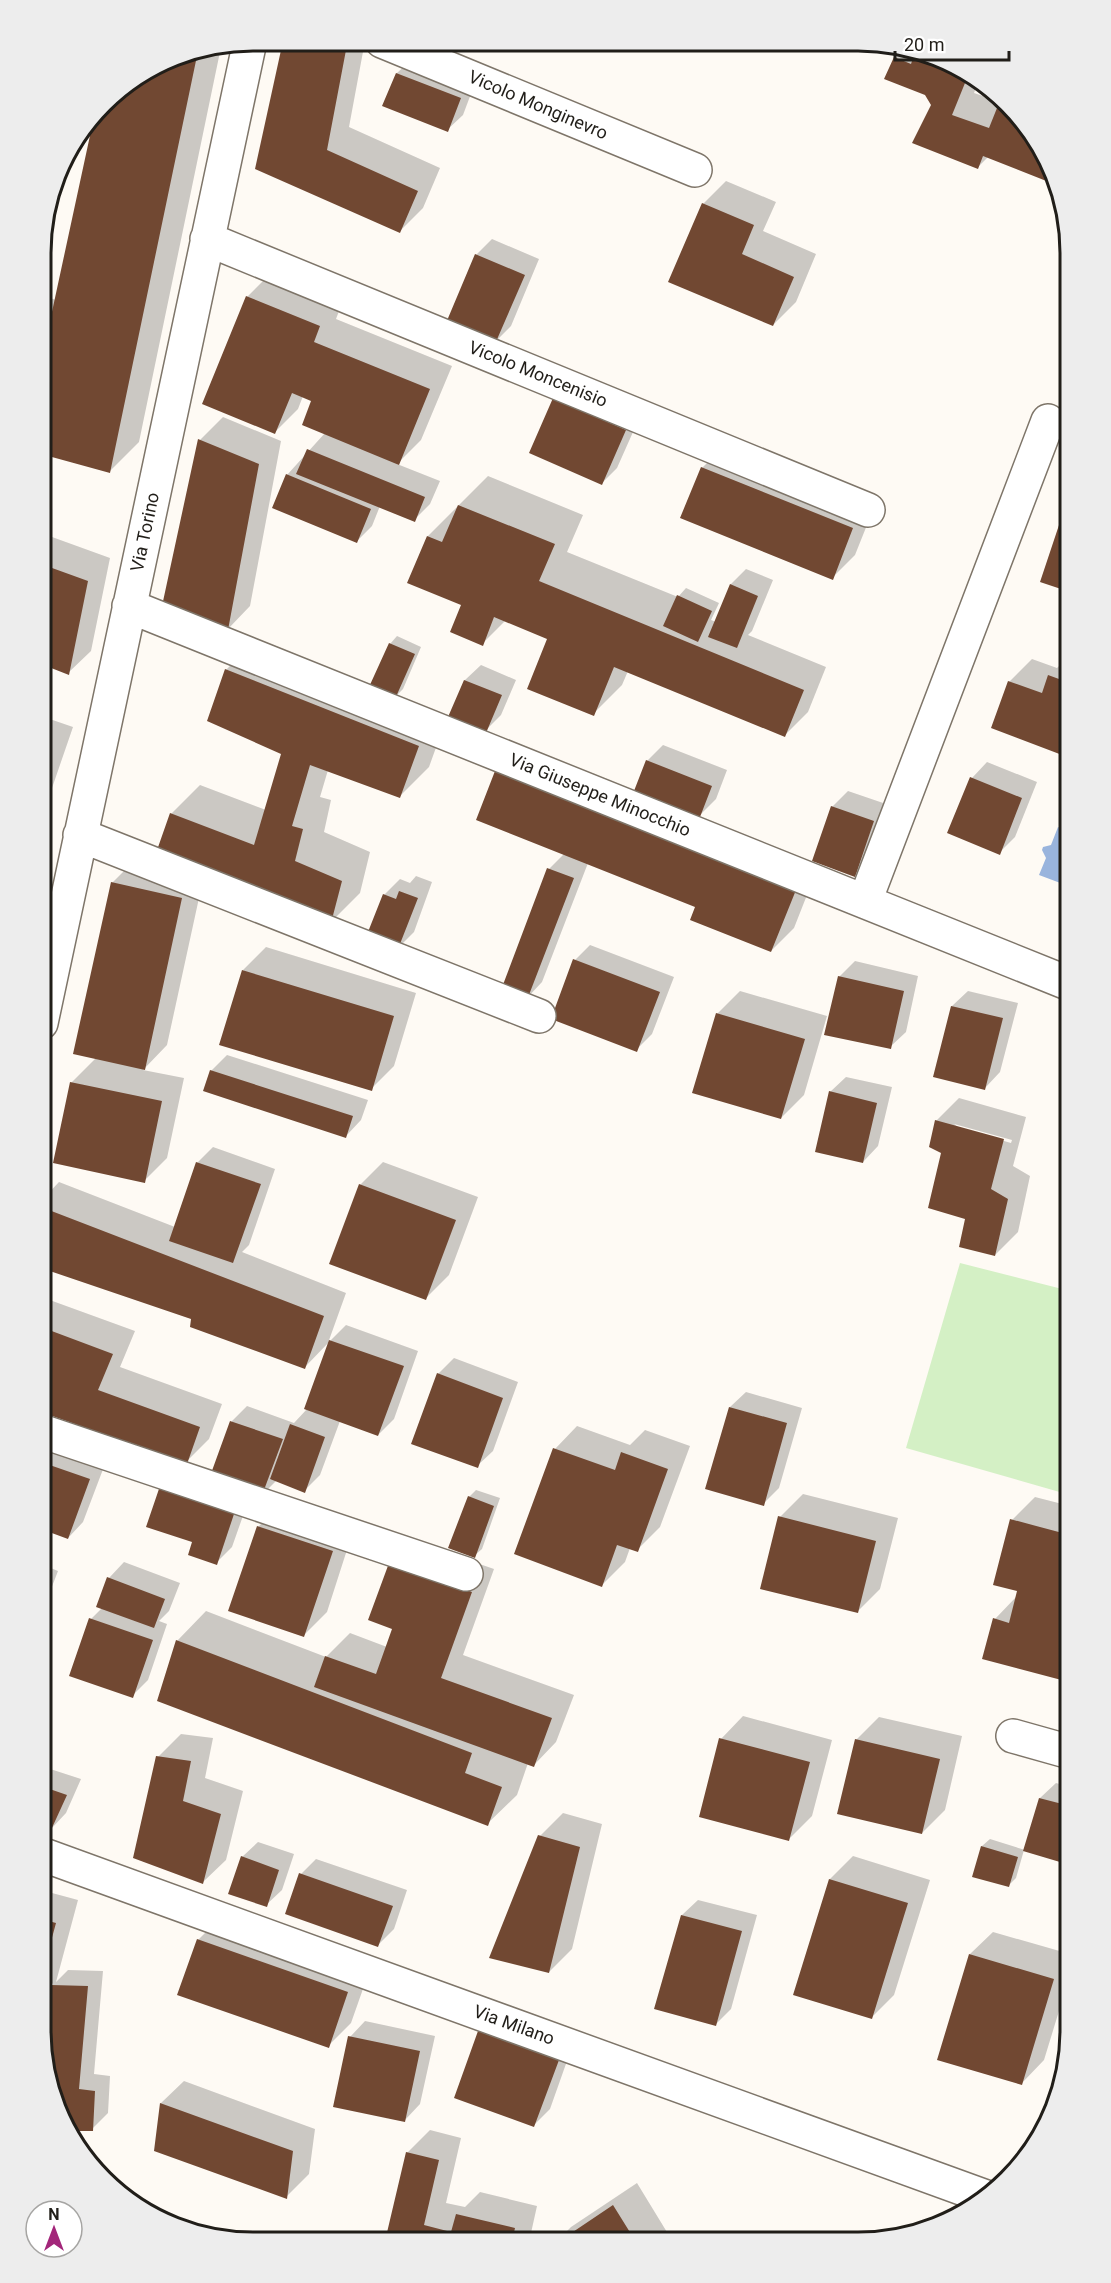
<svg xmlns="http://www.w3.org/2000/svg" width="1111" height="2283" font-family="Roboto,sans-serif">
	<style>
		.green { fill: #d4f0c5 }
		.water { fill: #99b4dd }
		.shadow { fill: #0003; fill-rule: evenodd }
		.building { fill: #714832 }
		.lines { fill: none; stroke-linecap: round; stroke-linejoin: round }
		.minor-casing { stroke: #7e7569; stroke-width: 36 }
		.minor { stroke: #fff; stroke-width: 33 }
		.labels { text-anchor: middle; stroke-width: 6; stroke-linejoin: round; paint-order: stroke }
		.street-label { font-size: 18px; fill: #211e19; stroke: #fff }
		.rim { fill: none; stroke: #211e19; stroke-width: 3 }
	</style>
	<rect width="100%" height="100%" fill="#fefaf4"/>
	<path class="green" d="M 960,1263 L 1070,1291 L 1070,1495 L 906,1448 Z"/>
	<path class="water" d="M 1058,827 L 1070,832 L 1070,866 L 1063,884 L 1039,875 L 1046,858 L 1042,850 L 1043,847 L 1051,845 Z"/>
	<path class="shadow" d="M 284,41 L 365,41 L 349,127 L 440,168 L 423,208 L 400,231 L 257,168 Z
		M 221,47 L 139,442 L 110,471 L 41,452 L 41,295 L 56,300 L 96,114 L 113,93 L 172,57 Z
		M 905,47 L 978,83 L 974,93 L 1001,102 L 1002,99 L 1059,184 L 989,156 L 978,167 L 926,94 L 895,58 Z
		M 413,58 L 475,83 L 463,115 L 447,130 L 384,105 L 397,73 Z
		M 726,181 L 776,202 L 763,231 L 816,254 L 796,302 L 773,325 L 703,204 Z
		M 492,239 L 539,259 L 511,326 L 495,342 L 476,255 Z
		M 270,274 L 342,303 L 336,319 L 452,366 L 421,440 L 397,464 L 440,481 L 430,504 L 414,520 L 380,506 L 372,526 L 357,541 L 287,475 L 325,433 L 313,400 L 303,396 L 298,409 L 275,432 L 247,297 Z
		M 554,399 L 641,414 L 617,468 L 602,483 Z
		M 223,417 L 281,441 L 250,606 L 228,629 L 163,605 L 200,440 Z
		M 725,445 L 875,505 L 855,555 L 832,578 L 702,468 Z
		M 488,476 L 583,515 L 567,552 L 678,597 L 686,588 L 719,603 L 711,620 L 716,622 L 731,584 L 746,569 L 773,580 L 752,631 L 748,635 L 826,667 L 808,712 L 785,735 L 628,671 L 622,685 L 593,714 L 549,638 L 506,620 L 482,644 L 463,604 L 409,582 L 428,536 Z
		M 1070,505 L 1070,591 L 1042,581 L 1065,510 Z
		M 41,533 L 110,558 L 91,651 L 68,673 L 41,662 Z
		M 397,636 L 421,647 L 403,689 L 396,696 L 447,717 L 429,767 L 399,797 L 328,770 L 320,797 L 331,800 L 324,832 L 370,852 L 360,893 L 331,922 L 171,814 L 200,785 L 266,810 L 283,753 L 226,670 L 255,640 L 371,687 L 390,644 Z
		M 1070,655 L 1070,756 L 992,727 L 1009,682 L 1032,659 L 1057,668 Z
		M 481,665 L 516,680 L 501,715 L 485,731 L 450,716 L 465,680 Z
		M 41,716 L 73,727 L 41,820 Z
		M 663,745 L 727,770 L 716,799 L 700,815 L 647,761 Z
		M 987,762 L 1037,782 L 1015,837 L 999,853 L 972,778 Z
		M 497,771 L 818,867 L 794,928 L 771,951 L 697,906 L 588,863 L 542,982 L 527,998 L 549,869 L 565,853 L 478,819 Z
		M 848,791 L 889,805 L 870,859 L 855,875 L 832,807 Z
		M 135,860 L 204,875 L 167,1045 L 143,1070 L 184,1078 L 167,1158 L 144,1181 L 71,1083 L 96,1058 L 112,883 Z
		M 416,876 L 432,882 L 414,932 L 398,948 L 384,895 L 400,879 L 410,883 Z
		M 590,945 L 674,977 L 652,1034 L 636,1050 L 575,960 Z
		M 266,947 L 416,993 L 394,1066 L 371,1089 L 243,970 Z
		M 855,961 L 918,976 L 906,1032 L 890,1047 L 839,977 Z
		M 740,991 L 827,1016 L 804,1095 L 781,1118 L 717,1014 Z
		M 968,991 L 1018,1003 L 1000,1072 L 985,1088 L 952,1006 Z
		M 227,1055 L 368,1100 L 361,1120 L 346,1136 L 211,1071 Z
		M 846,1077 L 892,1087 L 878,1146 L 863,1162 L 830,1092 Z
		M 959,1098 L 1026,1117 L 1013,1166 L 1030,1176 L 1018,1232 L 995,1255 L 967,1218 L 942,1153 L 936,1121 ZM 954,1124 L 1012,1140 L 1011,1143 L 959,1128 Z
		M 213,1147 L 275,1169 L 249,1245 L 242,1252 L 346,1293 L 328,1343 L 346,1325 L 418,1351 L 394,1419 L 378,1435 L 340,1421 L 320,1475 L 304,1491 L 277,1480 L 261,1496 L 251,1493 L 232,1547 L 216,1563 L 210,1479 L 232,1421 L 247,1406 L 294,1423 L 307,1409 L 330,1341 L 305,1367 L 193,1318 L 41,1266 L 41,1201 L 59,1182 L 175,1227 L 197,1163 Z
		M 383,1162 L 478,1197 L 449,1275 L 426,1298 L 360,1185 Z
		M 47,1299 L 135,1331 L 120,1367 L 222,1404 L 209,1439 L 186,1462 L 41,1410 L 41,1305 Z
		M 454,1358 L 518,1382 L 493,1451 L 477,1466 L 438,1374 Z
		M 746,1392 L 802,1408 L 779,1488 L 763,1504 L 730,1407 Z
		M 577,1426 L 630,1445 L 645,1430 L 690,1446 L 660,1527 L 637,1550 L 630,1548 L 625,1562 L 602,1585 L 516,1554 L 555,1449 Z
		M 41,1441 L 105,1464 L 83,1522 L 68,1538 L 41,1528 Z
		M 476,1490 L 500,1498 L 482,1549 L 474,1556 L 469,1497 Z
		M 803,1494 L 898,1518 L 880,1589 L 857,1612 L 780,1517 Z
		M 1035,1497 L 1070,1506 L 1069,1680 L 995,1619 L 1017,1596 L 1019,1590 L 1012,1520 Z
		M 281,1504 L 354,1528 L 327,1612 L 304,1635 L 258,1527 Z
		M 413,1541 L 494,1569 L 463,1655 L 574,1695 L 556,1742 L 534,1765 L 528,1763 L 517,1795 L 487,1824 L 177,1641 L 206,1611 L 326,1657 L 350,1633 L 387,1647 L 394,1628 Z
		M 124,1562 L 180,1583 L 169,1611 L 159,1621 L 167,1624 L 148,1680 L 132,1696 L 91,1619 L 102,1608 L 109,1578 Z
		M 41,1564 L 58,1571 L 41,1615 Z
		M 743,1716 L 832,1740 L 812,1816 L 789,1839 L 721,1739 Z
		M 879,1717 L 962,1736 L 945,1810 L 922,1833 L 856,1740 Z
		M 181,1734 L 213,1738 L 205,1778 L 243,1791 L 226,1860 L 203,1882 L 158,1757 Z
		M 41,1766 L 81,1779 L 66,1813 L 51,1829 L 41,1825 Z
		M 1056,1783 L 1070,1787 L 1070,1863 L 1024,1850 L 1016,1878 L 1008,1886 L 982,1846 L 990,1839 L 1025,1850 L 1040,1798 Z
		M 563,1813 L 602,1824 L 572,1949 L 549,1972 L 540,1836 Z
		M 258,1842 L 294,1854 L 282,1890 L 266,1905 L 242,1857 Z
		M 853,1856 L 930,1880 L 894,1995 L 871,2018 L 795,1994 L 830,1879 Z
		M 316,1859 L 407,1890 L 394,1929 L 378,1945 L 301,1874 Z
		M 41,1890 L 78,1900 L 56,1982 L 68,1970 L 103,1971 L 94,2074 L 110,2076 L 108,2113 L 92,2129 L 82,2129 L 77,2136 L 59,2107 L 52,2098 L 47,2069 L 53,1983 L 41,1996 Z
		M 698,1900 L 757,1915 L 731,2009 L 715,2025 L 682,1915 Z
		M 221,1917 L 370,1969 L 351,2023 L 328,2046 L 198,1940 Z
		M 993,1932 L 1070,1954 L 1070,1975 L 1044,2060 L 1022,2083 L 970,1954 Z
		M 495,2016 L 573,2044 L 550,2109 L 534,2125 L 479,2032 Z
		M 365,2021 L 435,2036 L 420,2104 L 405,2120 L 350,2037 Z
		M 184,2081 L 315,2129 L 309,2174 L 286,2197 L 155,2150 L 161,2103 Z
		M 430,2130 L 461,2138 L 446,2203 L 465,2207 L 480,2192 L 537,2206 L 529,2242 L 386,2241 L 407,2153 Z
		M 637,2183 L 673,2242 L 556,2242 L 571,2227 Z"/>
	<path class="building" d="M 283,41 L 324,41 L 346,50 L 327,150 L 418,191 L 400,233 L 255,169 Z
		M 198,51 L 110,473 L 41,454 L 41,333 L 47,335 L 94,117 L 113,93 L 172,57 Z
		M 915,52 L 973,81 L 971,85 L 965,83 L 952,115 L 989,128 L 1001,98 L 1059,186 L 983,156 L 978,169 L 912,143 L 931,105 L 925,95 L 884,79 L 894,57 L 911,64 Z
		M 396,73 L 461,98 L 448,132 L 382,106 Z
		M 702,203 L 754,225 L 742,254 L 794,277 L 773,326 L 668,282 Z
		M 475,254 L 525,275 L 495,344 L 446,323 Z
		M 246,296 L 320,326 L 314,342 L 430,389 L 399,465 L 302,425 L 311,401 L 292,393 L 275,434 L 202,404 Z
		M 553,398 L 626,430 L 602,485 L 529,453 Z
		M 1070,424 L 1070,440 L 1062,433 Z
		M 198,439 L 259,464 L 228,630 L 162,606 Z
		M 307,449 L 425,497 L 415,522 L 296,474 Z
		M 701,467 L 853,528 L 833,580 L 680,518 Z
		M 286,474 L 371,509 L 357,543 L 272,508 Z
		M 458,505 L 555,544 L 539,581 L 804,690 L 785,737 L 614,667 L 594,716 L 527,689 L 547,639 L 494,617 L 483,646 L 450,632 L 461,605 L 407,583 L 427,536 L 442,542 Z
		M 1064,510 L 1070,512 L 1070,592 L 1040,582 Z
		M 41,564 L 88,581 L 69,675 L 41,664 Z
		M 730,584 L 758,596 L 737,648 L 708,637 Z
		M 677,595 L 712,611 L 698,642 L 663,626 Z
		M 389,643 L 415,654 L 395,699 L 369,687 Z
		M 225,669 L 419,746 L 400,798 L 310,765 L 292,826 L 303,829 L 295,861 L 342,881 L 331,923 L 156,853 L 170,813 L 254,845 L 281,754 L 207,721 Z
		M 1048,675 L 1070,683 L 1070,758 L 991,728 L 1008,681 L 1042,693 Z
		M 464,680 L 502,695 L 486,733 L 448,717 Z
		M 41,746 L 51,750 L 41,778 Z
		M 646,760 L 712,786 L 700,817 L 634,791 Z
		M 495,771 L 796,890 L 771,952 L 690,920 L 695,907 L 476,820 Z
		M 970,777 L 1022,798 L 1000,855 L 947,833 Z
		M 1070,795 L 1070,821 L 1061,818 Z
		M 831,806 L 874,821 L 855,877 L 812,861 Z
		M 547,868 L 574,878 L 527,1000 L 501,990 Z
		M 111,882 L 182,898 L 145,1070 L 73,1054 Z
		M 399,891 L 418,898 L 398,949 L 366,937 L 383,894 L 396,899 Z
		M 573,959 L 660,992 L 637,1052 L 551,1019 Z
		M 242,970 L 394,1016 L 372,1091 L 219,1045 Z
		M 838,976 L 904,991 L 891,1049 L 824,1035 Z
		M 951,1006 L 1003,1018 L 985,1090 L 933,1077 Z
		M 716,1013 L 805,1039 L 781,1119 L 692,1093 Z
		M 210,1070 L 353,1116 L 346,1138 L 203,1091 Z
		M 70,1082 L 162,1101 L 145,1183 L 53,1163 Z
		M 829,1091 L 877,1103 L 863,1163 L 815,1152 Z
		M 935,1120 L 1004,1139 L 991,1189 L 1008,1199 L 995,1256 L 959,1247 L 965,1219 L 928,1208 L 941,1153 L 929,1147 Z
		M 196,1162 L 261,1184 L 233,1263 L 169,1241 Z
		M 359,1184 L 456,1220 L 426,1300 L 329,1264 Z
		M 41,1207 L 324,1316 L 305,1369 L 190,1327 L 191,1319 L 41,1268 Z
		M 41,1327 L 113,1354 L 98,1390 L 200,1427 L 187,1464 L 41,1412 Z
		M 329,1340 L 404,1366 L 378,1436 L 304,1409 Z
		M 437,1373 L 503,1398 L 478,1468 L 411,1444 Z
		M 729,1407 L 787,1423 L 764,1506 L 705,1489 Z
		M 230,1421 L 283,1439 L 261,1498 L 209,1479 Z
		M 290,1424 L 325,1437 L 305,1493 L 270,1479 Z
		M 553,1448 L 615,1470 L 621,1452 L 668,1469 L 638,1552 L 617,1545 L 602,1587 L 514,1554 Z
		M 41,1462 L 90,1479 L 68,1539 L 41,1529 Z
		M 161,1483 L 236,1508 L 217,1565 L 188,1555 L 192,1542 L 146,1527 Z
		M 468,1496 L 494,1506 L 475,1558 L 448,1548 Z
		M 778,1516 L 876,1541 L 858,1613 L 760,1589 Z
		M 1010,1519 L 1070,1535 L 1070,1600 L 1063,1628 L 1070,1630 L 1069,1682 L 982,1659 L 993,1618 L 1009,1623 L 1017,1591 L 993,1585 Z
		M 257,1526 L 333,1551 L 304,1637 L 228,1611 Z
		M 389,1563 L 472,1592 L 441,1678 L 552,1718 L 534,1767 L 314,1687 L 325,1656 L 376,1674 L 392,1629 L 368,1620 Z
		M 107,1577 L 165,1599 L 154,1628 L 96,1607 Z
		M 89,1618 L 153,1640 L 133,1698 L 69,1676 Z
		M 176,1640 L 472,1753 L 465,1773 L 502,1787 L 488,1826 L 157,1701 Z
		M 719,1738 L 810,1762 L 789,1841 L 699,1817 Z
		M 855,1739 L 940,1759 L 922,1834 L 837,1814 Z
		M 156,1756 L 191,1761 L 183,1801 L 221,1814 L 203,1884 L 133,1858 Z
		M 41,1786 L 67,1795 L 51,1830 L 41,1827 Z
		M 1039,1798 L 1070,1806 L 1070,1865 L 1023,1851 Z
		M 538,1835 L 580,1847 L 549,1973 L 489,1958 Z
		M 981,1846 L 1018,1857 L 1009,1887 L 972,1877 Z
		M 241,1856 L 279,1870 L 267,1907 L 228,1894 Z
		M 299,1873 L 393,1906 L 378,1947 L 285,1914 Z
		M 829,1879 L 908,1903 L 872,2019 L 793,1995 Z
		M 681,1915 L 742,1931 L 716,2026 L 654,2009 Z
		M 41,1919 L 56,1923 L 41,1978 Z
		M 197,1939 L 348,1992 L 329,2048 L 177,1995 Z
		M 969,1954 L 1054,1979 L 1022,2085 L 937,2060 Z
		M 51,1985 L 88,1986 L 79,2089 L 95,2091 L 93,2131 L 73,2131 L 52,2098 L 46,2063 Z
		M 478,2031 L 559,2060 L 534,2127 L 454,2098 Z
		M 348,2036 L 420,2051 L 405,2122 L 333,2107 Z
		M 160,2103 L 293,2151 L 287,2199 L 154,2151 Z
		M 406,2152 L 439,2160 L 424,2225 L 451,2232 L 456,2214 L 515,2228 L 512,2241 L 385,2241 Z
		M 613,2205 L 636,2242 L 558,2242 Z"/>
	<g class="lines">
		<g class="minor-casing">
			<path id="minor" d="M 382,41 L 695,170
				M 207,239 L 868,510
				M 129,606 L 1070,984
				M 80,835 L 539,1016
				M 865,901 L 1048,421
				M 41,1023 L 250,41
				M 41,1431 L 466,1574
				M 1013,1736 L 1070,1752
				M 41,1854 L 986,2197"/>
		</g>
		<use href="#minor" class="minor"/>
	</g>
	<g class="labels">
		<g class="street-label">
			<text transform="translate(538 105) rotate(23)" y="6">Vicolo Monginevro</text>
			<text transform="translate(538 374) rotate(22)" y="6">Vicolo Moncenisio</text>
			<text transform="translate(145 532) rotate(-78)" y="6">Via Torino</text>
			<text transform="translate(600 795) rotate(22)" y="6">Via Giuseppe Minocchio</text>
			<text transform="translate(514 2025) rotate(20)" y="6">Via Milano</text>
		</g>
	</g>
	<path d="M0 0H1111V2283H0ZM253 51H858A202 202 0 0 1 1060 253V2030A202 202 0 0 1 858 2232H253A202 202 0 0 1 51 2030V253A202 202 0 0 1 253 51Z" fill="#ededed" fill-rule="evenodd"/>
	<path class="rim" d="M253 51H858A202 202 0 0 1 1060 253V2030A202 202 0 0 1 858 2232H253A202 202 0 0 1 51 2030V253A202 202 0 0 1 253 51Z"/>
	<g transform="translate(54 2229)"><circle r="28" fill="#ffffff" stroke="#a6a5a3" stroke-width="1.5"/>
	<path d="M0-4.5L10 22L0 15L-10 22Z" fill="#a3267a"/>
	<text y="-9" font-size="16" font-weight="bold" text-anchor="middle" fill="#211e19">N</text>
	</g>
	<path d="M895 51v9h114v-9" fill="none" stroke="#211e19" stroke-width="3"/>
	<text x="904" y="51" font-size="18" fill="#211e19" stroke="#ffffff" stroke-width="4.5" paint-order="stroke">20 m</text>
</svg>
